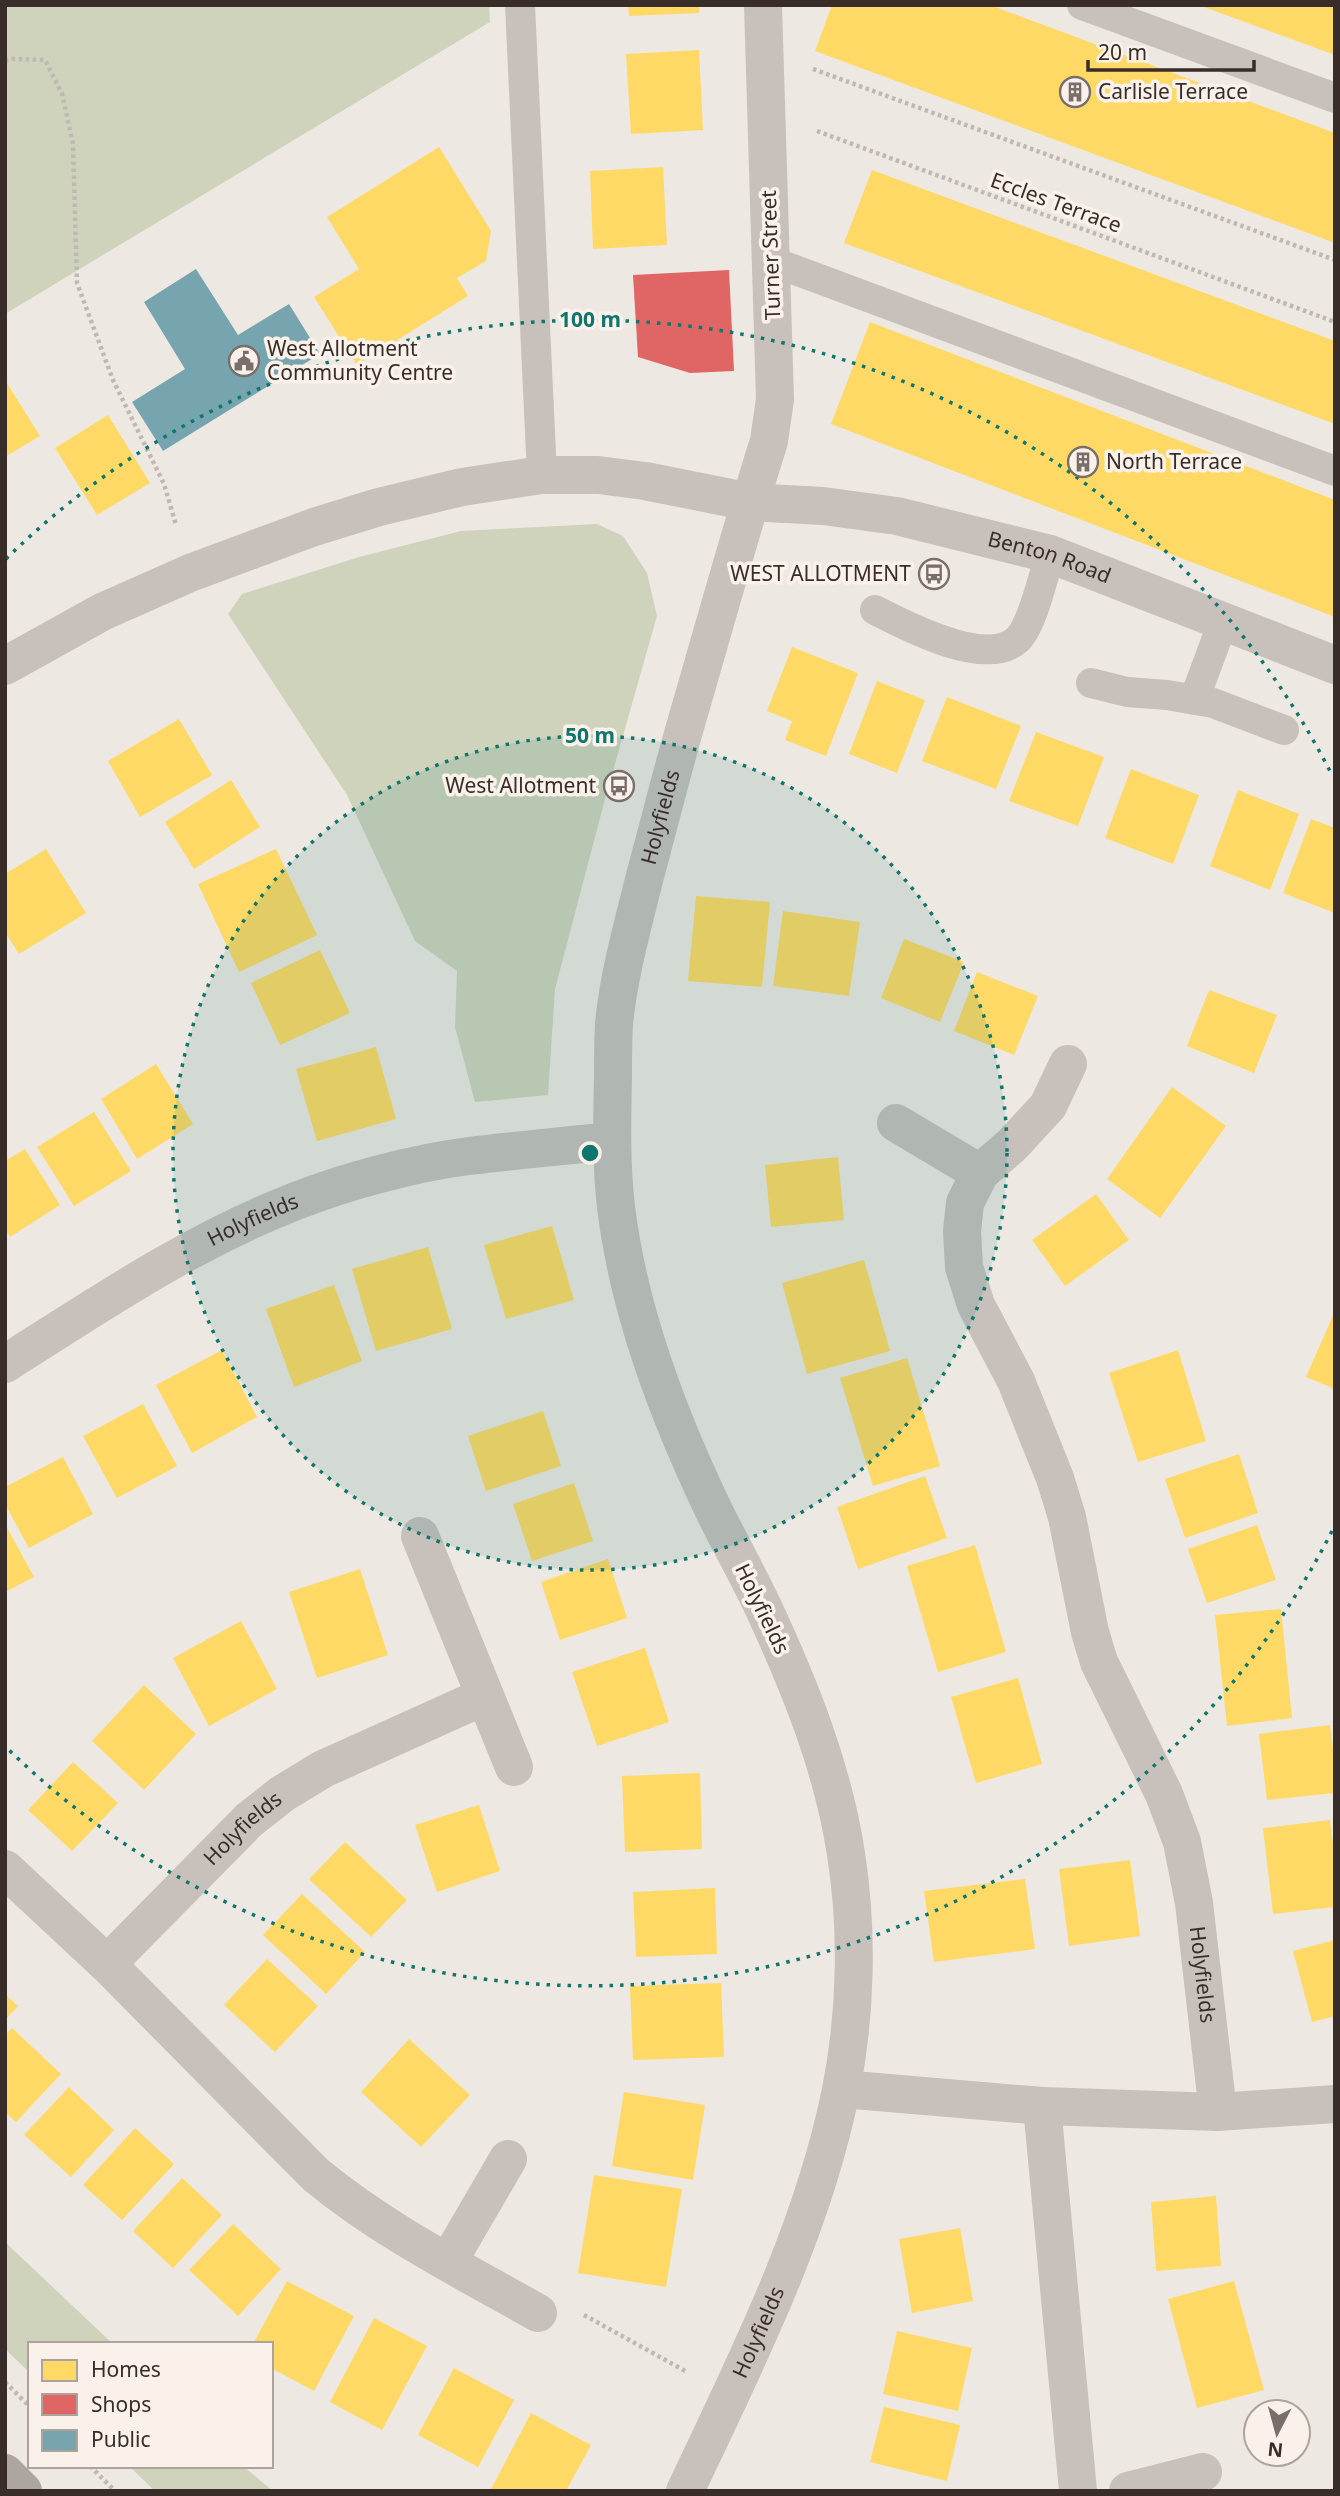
<svg xmlns="http://www.w3.org/2000/svg" width="1340" height="2496" font-family="'Noto Sans',sans-serif">
	<style>
		.green { fill: #cfd3bc }
		.homes { fill: #ffd966 }
		.shops { fill: #e06666 }
		.public { fill: #76a5af }
		.lines { fill: none; stroke-linecap: round; stroke-linejoin: round }
		.path { stroke: #c0b9b3; stroke-width: 4.5; stroke-dasharray: 3.5 3.5; stroke-linecap: butt }
		.service { stroke: #c7c0bb; stroke-width: 30 }
		.minor { stroke: #c7c0bb; stroke-width: 38 }
		.primary { stroke: #aca5a0; stroke-width: 38 }
		.ring { fill: none; stroke: #0f766e; stroke-width: 3.5; stroke-dasharray: 3.5 7 }
		.labels { text-anchor: middle; stroke-width: 7; stroke-linejoin: round; paint-order: stroke }
		.poi-label { font-size: 21px; fill: #382d29; stroke: #faf2ea; text-anchor: start }
		.street-label { font-size: 21px; fill: #382d29; stroke: #faf2ea }
		.centre { fill: #0f766e; stroke: #faf2ea; stroke-width: 3.5 }
		.ring-label { font-size: 21px; text-anchor: middle; font-weight: bold; fill: #0f766e; stroke: #faf2ea; stroke-width: 7; stroke-linejoin: round; paint-order: stroke }
	</style>
	<rect width="100%" height="100%" fill="#eee8e2"/>
	<path class="green" d="M 5,5 L 489,5 L 490,22 L 5,314 Z
		M 597,524 L 623,536 L 647,573 L 657,616 L 605,799 L 555,989 L 548,1095 L 475,1102 L 455,1027 L 457,971 L 415,941 L 347,795 L 228,614 L 242,594 L 359,557 L 461,531 Z
		M 5,2242 L 113,2344 L 30,2344 L 30,2373 L 5,2349 Z
		M 129,2466 L 243,2466 L 273,2491 L 155,2491 Z"/>
	<path class="homes" d="M 628,5 L 699,5 L 699,13 L 629,16 Z
		M 832,5 L 990,5 L 1335,133 L 1335,243 L 815,51 Z
		M 1201,5 L 1335,5 L 1335,55 L 1201,6 Z
		M 699,50 L 703,130 L 631,134 L 626,54 Z
		M 439,147 L 491,231 L 486,261 L 457,278 L 468,296 L 357,365 L 314,297 L 359,269 L 327,217 Z
		M 663,167 L 667,245 L 593,249 L 590,171 Z
		M 872,170 L 1335,341 L 1335,424 L 844,243 Z
		M 870,322 L 1335,500 L 1335,617 L 831,424 Z
		M 5,380 L 40,436 L 5,457 Z
		M 108,415 L 150,483 L 97,515 L 55,448 Z
		M 792,647 L 858,673 L 826,756 L 785,740 L 792,721 L 767,711 Z
		M 877,681 L 925,700 L 897,773 L 849,754 Z
		M 947,697 L 1021,726 L 996,789 L 922,761 Z
		M 179,719 L 212,775 L 140,817 L 108,761 Z
		M 1036,732 L 1104,757 L 1078,826 L 1009,801 Z
		M 1131,769 L 1199,795 L 1173,864 L 1105,838 Z
		M 231,780 L 260,827 L 194,869 L 165,822 Z
		M 1238,790 L 1299,814 L 1270,890 L 1210,866 Z
		M 1311,819 L 1335,828 L 1335,913 L 1283,893 Z
		M 46,849 L 86,913 L 19,954 L 5,932 L 5,874 Z
		M 276,849 L 317,935 L 239,972 L 198,884 Z
		M 696,896 L 770,902 L 762,987 L 688,981 Z
		M 783,911 L 860,922 L 849,996 L 773,986 Z
		M 904,939 L 964,962 L 940,1022 L 881,998 Z
		M 320,950 L 350,1013 L 280,1045 L 251,983 Z
		M 977,972 L 1038,996 L 1014,1055 L 954,1031 Z
		M 1209,990 L 1277,1015 L 1254,1073 L 1187,1046 Z
		M 376,1047 L 396,1119 L 317,1141 L 296,1069 Z
		M 156,1064 L 193,1124 L 137,1159 L 101,1099 Z
		M 1172,1087 L 1226,1126 L 1160,1218 L 1107,1179 Z
		M 94,1112 L 131,1171 L 74,1206 L 37,1147 Z
		M 25,1149 L 60,1205 L 10,1237 L 5,1229 L 5,1161 Z
		M 838,1157 L 844,1220 L 771,1227 L 765,1165 Z
		M 1096,1194 L 1129,1240 L 1065,1286 L 1032,1240 Z
		M 552,1226 L 574,1300 L 506,1319 L 484,1245 Z
		M 428,1247 L 452,1329 L 376,1351 L 352,1269 Z
		M 864,1260 L 890,1351 L 807,1374 L 782,1283 Z
		M 334,1285 L 362,1361 L 294,1387 L 266,1309 Z
		M 1335,1311 L 1335,1389 L 1306,1377 Z
		M 222,1350 L 257,1417 L 192,1453 L 156,1385 Z
		M 1178,1350 L 1206,1441 L 1138,1462 L 1109,1373 Z
		M 907,1358 L 940,1466 L 873,1486 L 840,1378 Z
		M 143,1404 L 177,1466 L 117,1498 L 83,1436 Z
		M 543,1411 L 561,1466 L 486,1491 L 468,1436 Z
		M 1239,1454 L 1258,1513 L 1185,1538 L 1165,1479 Z
		M 63,1457 L 93,1514 L 29,1548 L 5,1504 L 5,1487 Z
		M 925,1476 L 947,1538 L 858,1569 L 837,1507 Z
		M 574,1483 L 593,1541 L 532,1561 L 513,1504 Z
		M 5,1524 L 34,1577 L 5,1592 Z
		M 1257,1525 L 1276,1580 L 1207,1603 L 1188,1549 Z
		M 975,1545 L 1006,1652 L 938,1672 L 907,1566 Z
		M 608,1559 L 627,1618 L 560,1640 L 541,1582 Z
		M 360,1569 L 388,1655 L 317,1678 L 289,1592 Z
		M 1281,1609 L 1292,1718 L 1227,1726 L 1215,1615 Z
		M 241,1621 L 277,1689 L 209,1726 L 173,1658 Z
		M 645,1648 L 669,1722 L 597,1746 L 572,1672 Z
		M 1018,1678 L 1042,1764 L 976,1783 L 951,1697 Z
		M 144,1685 L 196,1734 L 144,1790 L 92,1741 Z
		M 1330,1725 L 1335,1765 L 1335,1793 L 1267,1800 L 1259,1734 Z
		M 73,1762 L 118,1803 L 72,1851 L 28,1810 Z
		M 700,1773 L 702,1849 L 625,1852 L 622,1776 Z
		M 479,1805 L 500,1871 L 437,1892 L 415,1825 Z
		M 1330,1820 L 1335,1860 L 1335,1907 L 1273,1914 L 1263,1828 Z
		M 345,1842 L 407,1900 L 371,1937 L 309,1879 Z
		M 1130,1860 L 1140,1936 L 1069,1946 L 1059,1869 Z
		M 1025,1879 L 1035,1949 L 934,1962 L 924,1891 Z
		M 715,1888 L 717,1954 L 636,1957 L 633,1892 Z
		M 302,1894 L 365,1952 L 326,1994 L 263,1935 Z
		M 1335,1940 L 1335,2016 L 1312,2022 L 1293,1951 Z
		M 267,1959 L 318,2006 L 275,2052 L 224,2005 Z
		M 721,1983 L 724,2057 L 633,2060 L 630,1986 Z
		M 5,1994 L 18,2006 L 5,2020 Z
		M 12,2028 L 61,2074 L 16,2122 L 5,2112 L 5,2035 Z
		M 409,2039 L 470,2095 L 421,2147 L 361,2092 Z
		M 69,2087 L 114,2130 L 71,2177 L 24,2135 Z
		M 624,2092 L 705,2105 L 693,2180 L 612,2166 Z
		M 135,2128 L 174,2164 L 122,2220 L 83,2185 Z
		M 594,2175 L 682,2189 L 666,2287 L 578,2273 Z
		M 182,2178 L 222,2215 L 173,2268 L 133,2231 Z
		M 1216,2196 L 1221,2266 L 1156,2271 L 1151,2202 Z
		M 233,2224 L 281,2269 L 238,2316 L 189,2270 Z
		M 960,2228 L 973,2301 L 912,2313 L 899,2239 Z
		M 287,2281 L 354,2316 L 314,2391 L 271,2368 L 271,2344 L 253,2344 Z
		M 1234,2281 L 1264,2390 L 1197,2408 L 1168,2299 Z
		M 374,2318 L 427,2346 L 382,2430 L 330,2402 Z
		M 897,2331 L 972,2348 L 958,2411 L 883,2394 Z
		M 454,2368 L 514,2400 L 478,2467 L 418,2435 Z
		M 884,2407 L 960,2425 L 947,2481 L 870,2462 Z
		M 531,2413 L 591,2445 L 566,2491 L 490,2491 Z"/>
	<path class="shops" d="M 729,270 L 734,371 L 690,373 L 638,357 L 633,275 Z"/>
	<path class="public" d="M 196,269 L 238,335 L 289,304 L 320,354 L 163,451 L 132,402 L 185,369 L 144,302 Z"/>
	<g class="lines">
		<path class="path" d="M 5,61 L 12,59 L 45,60 L 62,94 L 73,144 L 77,283 L 113,380 L 164,484 L 176,525
			M 813,69 L 1335,260
			M 817,131 L 1335,322
			M 584,2315 L 687,2372
			M 5,2382 L 30,2407
			M 90,2466 L 115,2491"/>
		<path class="service" d="M 520,5 L 542,475
			M 1082,5 L 1335,98
			M 771,261 L 1335,471
			M 875,610 C 906,626 985,668 1017,640 C 1032,627 1044,574 1050,554
			M 1091,683 L 1127,692 L 1167,695 L 1213,703 L 1284,730
			M 1194,700 L 1223,622"/>
		<g class="minor">
			<path id="s1" d="M 5,666 L 102,612 L 190,573 L 314,527 L 379,507 L 462,487 L 542,475 L 598,475 L 645,481 L 750,502 L 823,506 L 897,516 L 1050,554 L 1335,665"/>
			<path d="M 896,1123 L 980,1173 L 1013,1144 L 1048,1106 L 1068,1064"/>
			<path id="s2" d="M 980,1173 L 965,1203 L 962,1231 L 964,1267 L 976,1305 L 1016,1381 L 1055,1478 L 1067,1517 L 1090,1632 L 1099,1662 L 1164,1794 L 1182,1842 L 1194,1903 L 1218,2112"/>
			<path id="s3" d="M 5,1364 C 98,1305 192,1241 296,1201 C 347,1181 414,1163 469,1156 C 517,1150 564,1146 612,1141"/>
			<path d="M 420,1536 L 514,1767"/>
			<path d="M 5,1869 L 107,1964 L 316,2175 C 384,2231 462,2270 538,2313"/>
			<path id="s4" d="M 107,1964 L 249,1820 L 282,1794 L 323,1769 L 485,1696"/>
			<path d="M 842,2089 L 1042,2106 L 1218,2112 L 1335,2104"/>
			<path d="M 1042,2106 L 1078,2491"/>
			<path d="M 448,2262 L 508,2159"/>
			<path id="s5" d="M 685,2491 C 746,2362 813,2230 841,2090 C 856,2014 858,1930 846,1854 C 833,1768 800,1687 764,1609 C 749,1577 731,1545 715,1513 C 669,1417 629,1313 616,1207 C 611,1164 612,1121 613,1077 C 613,1060 613,1041 614,1024 C 619,973 633,925 645,876 C 659,824 672,772 687,720 C 714,627 740,533 769,441 L 775,399 L 763,5"/>
			<path d="M 1128,2491 L 1203,2472"/>
		</g>
		<path class="primary" d="M 5,2473 L 23,2491"/>
	</g>
	<circle cx="590" cy="1153" r="417" fill="#0f766e" fill-opacity=".12"/>
	<g class="ring">
		<circle cx="590" cy="1153" r="417"/>
		<path d="M1332 1531A833 833 0 0 1 6 1747M6 559A833 833 0 0 1 1332 775"/>
	</g>
	<defs>
		<g id="building-ring" transform="scale(1.575)"><circle r="9.5" fill="#faf2ea" stroke="#786e6a" stroke-width="1.5"/><path d="M-4-6H4V6H1V3H-1V6H-4ZM-2.5-4.3h1.7v1.8h-1.7ZM.8-4.3h1.7v1.8H.8ZM-2.5-1h1.7V.8h-1.7ZM.8-1h1.7V.8H.8Z" fill="#786e6a"/></g>
		<g id="civic-ring" transform="scale(1.575)"><circle r="9.5" fill="#faf2ea" stroke="#786e6a" stroke-width="1.5"/><path d="M-.6-6.5H3V-4.5H.6V-3L4-1V1h2V6H-6V1h2V-1L-.6-3ZM-1.2 2.5V6h2.4V2.5Z" fill="#786e6a"/></g>
		<g id="bus-ring" transform="scale(1.575)"><circle r="9.5" fill="#faf2ea" stroke="#786e6a" stroke-width="1.5"/><path d="M-5-6H5V4H4V6H2V4H-2V6H-4V4H-5ZM-3.5-4V0h7V-4ZM-3.5 1.2v1.5H-2V1.2ZM2 1.2v1.5H3.5V1.2Z" fill="#786e6a"/></g>
	</defs>
	<g fill-rule="evenodd">
		<use href="#building-ring" x="1075" y="92"/>
		<use href="#civic-ring" x="244" y="361"/>
		<use href="#building-ring" x="1083" y="462"/>
		<use href="#bus-ring" x="934" y="574"/>
		<use href="#bus-ring" x="619" y="786"/>
	</g>
	<g class="labels">
		<g class="poi-label">
			<text x="1098" y="99">Carlisle Terrace</text>
			<text x="267" y="356">West Allotment<tspan x="267" dy="24">Community Centre</tspan></text>
			<text x="1106" y="469">North Terrace</text>
			<text x="911" y="581" text-anchor="end">WEST ALLOTMENT</text>
			<text x="596" y="793" text-anchor="end">West Allotment</text>
		</g>
		<g class="street-label">
			<text transform="translate(1056 203) rotate(20)" y="7">Eccles Terrace</text>
			<text transform="translate(771 255) rotate(-92)" y="7">Turner Street</text>
			<text dy="7" stroke="none"><textPath href="#s1" startOffset="1090">Benton Road</textPath></text>
			<text dy="7" stroke="none"><textPath href="#s5" startOffset="1754">Holyfields</textPath></text>
			<text dy="7" stroke="none"><textPath href="#s3" startOffset="287">Holyfields</textPath></text>
			<text transform="translate(762 1609) rotate(64)" y="7">Holyfields</text>
			<text dy="7" stroke="none"><textPath href="#s4" startOffset="192">Holyfields</textPath></text>
			<text dy="7" stroke="none"><textPath href="#s2" startOffset="850">Holyfields</textPath></text>
			<text dy="7" stroke="none"><textPath href="#s5" startOffset="175">Holyfields</textPath></text>
		</g>
	</g>
	<circle cx="590" cy="1153" r="10" class="centre"/>
	<g class="ring-label">
		<text x="590" y="327">100 m</text>
		<text x="590" y="743">50 m</text>
	</g>
	<rect width="1340" height="2496" fill="none" stroke="#382d29" stroke-width="14"/>
	<rect x="28" y="2342" width="245" height="126" fill="#faf2ea" stroke="#aca39d" stroke-width="2"/>
	<rect x="42" y="2360" width="35" height="21" fill="#ffd966" stroke="#aca39d" stroke-width="2"/>
	<text x="91" y="2377" font-size="21" fill="#382d29">Homes</text>
	<rect x="42" y="2394" width="35" height="21" fill="#e06666" stroke="#aca39d" stroke-width="2"/>
	<text x="91" y="2412" font-size="21" fill="#382d29">Shops</text>
	<rect x="42" y="2430" width="35" height="21" fill="#76a5af" stroke="#aca39d" stroke-width="2"/>
	<text x="91" y="2447" font-size="21" fill="#382d29">Public</text>
	<g transform="translate(1277 2433) rotate(186)"><circle r="33" fill="#faf2ea" stroke="#aca39d" stroke-width="2"/>
	<path d="M0-5L12 26L0 18L-12 26Z" fill="#786e6a"/>
	<text y="-10" font-size="19" font-weight="bold" text-anchor="middle" fill="#382d29">N</text>
	</g>
	<path d="M1088 60v10h166v-10" fill="none" stroke="#382d29" stroke-width="3.5"/>
	<text x="1098" y="60" font-size="21" fill="#382d29" stroke="#faf2ea" stroke-width="5" paint-order="stroke">20 m</text>
</svg>
